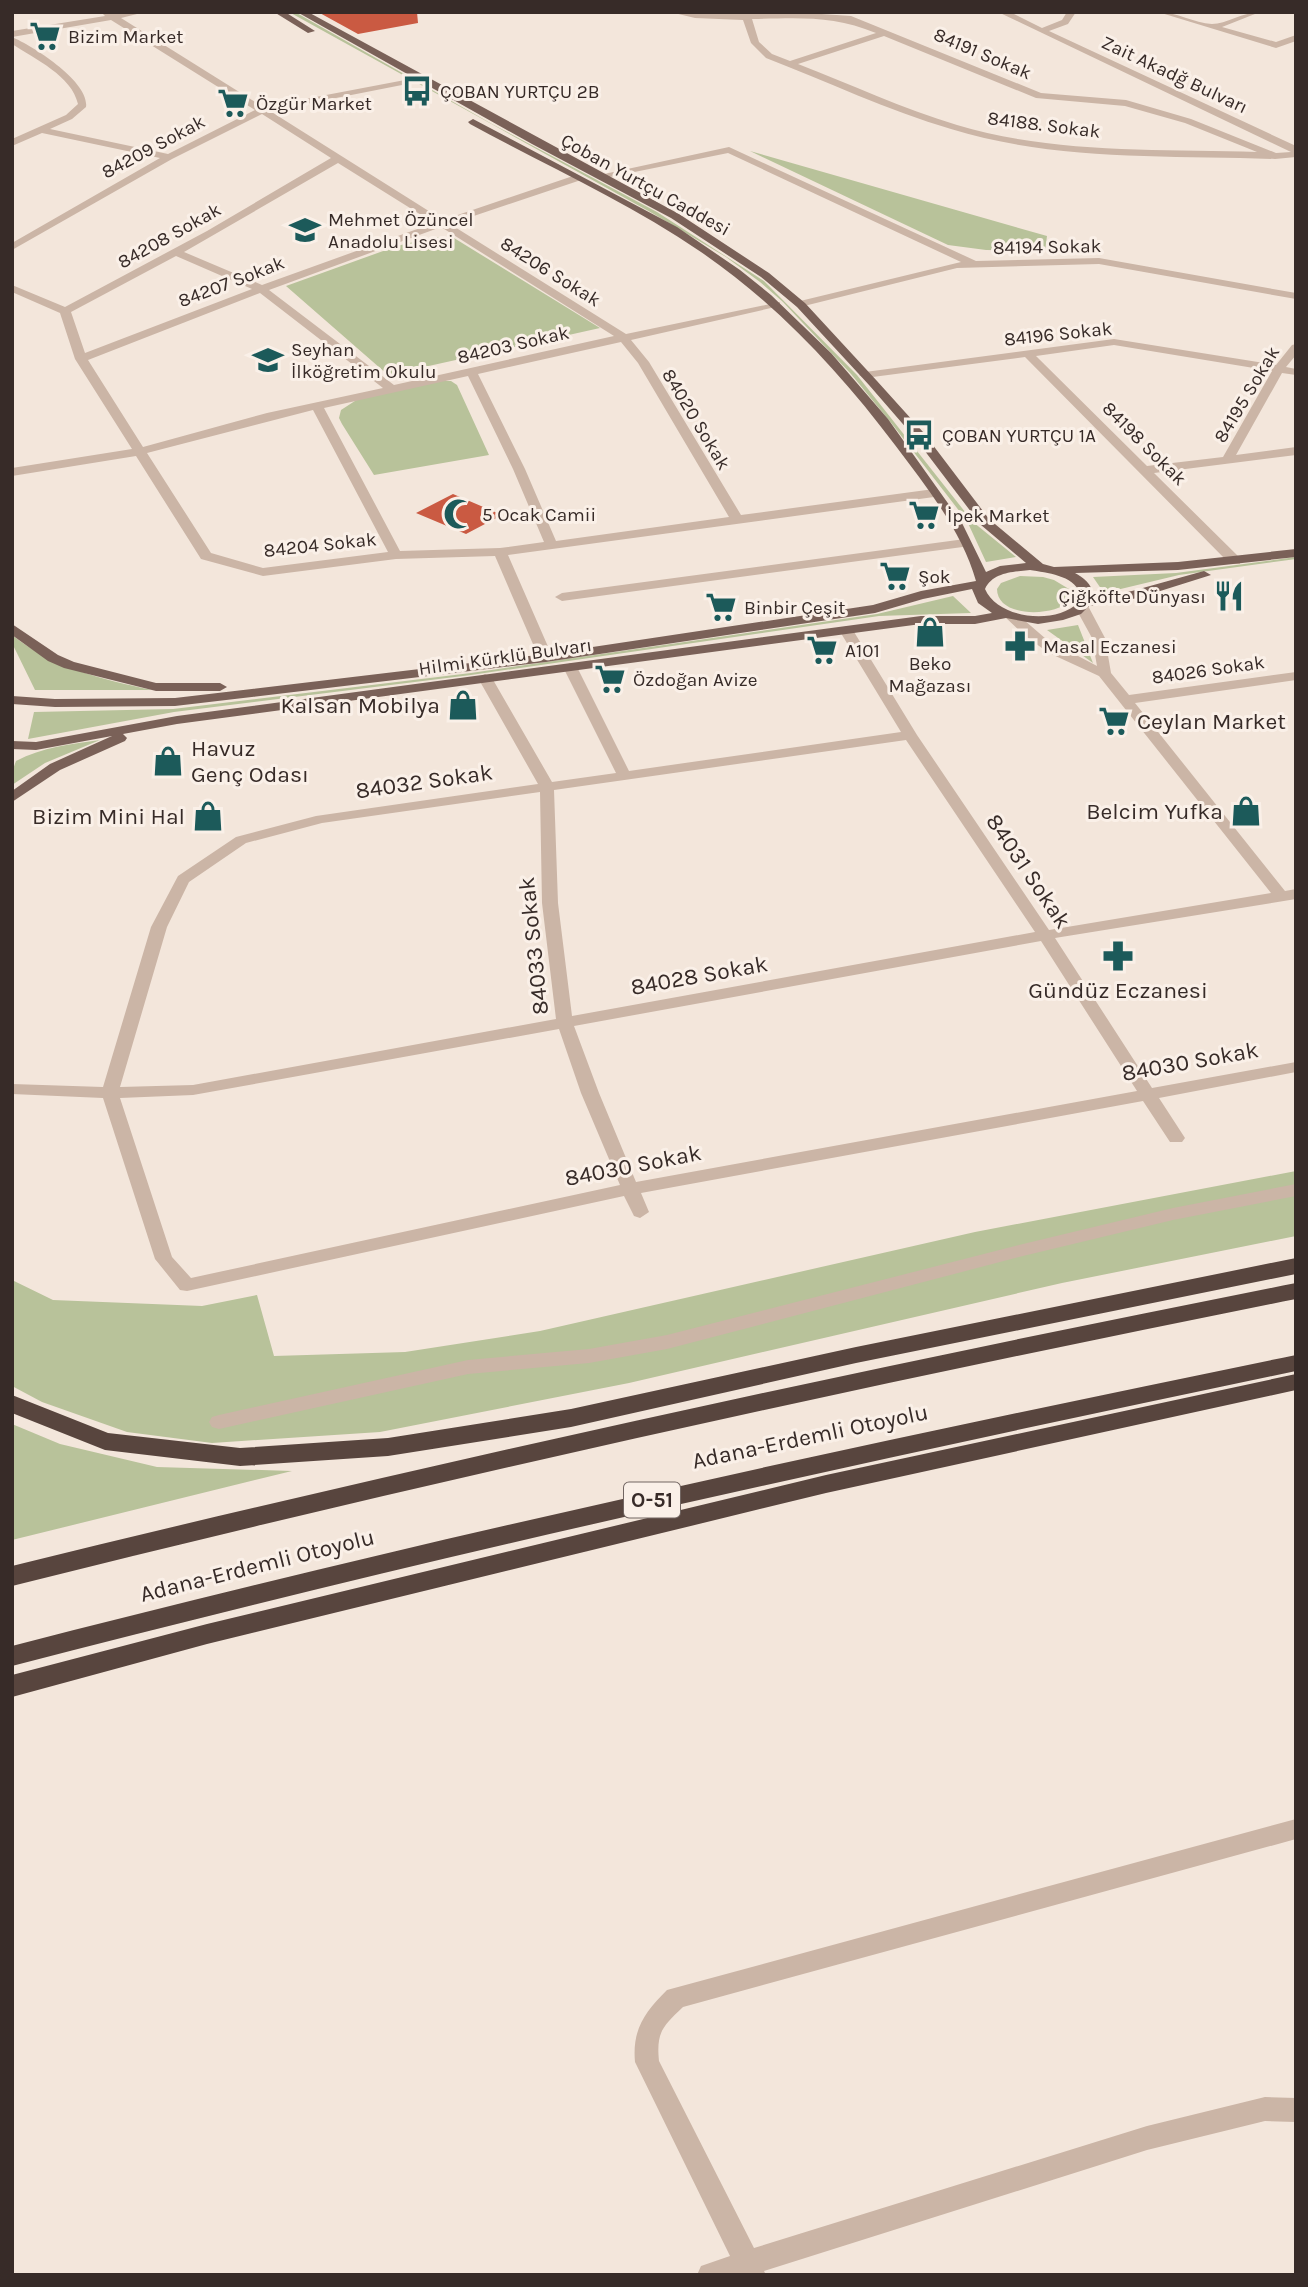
<svg xmlns="http://www.w3.org/2000/svg" width="1308" height="2287" font-family="Karla,sans-serif">
	<style>
		.green { fill: #b8c29a }
		.building { fill: #ca5a42 }
		.lines { fill: none; stroke-linecap: round; stroke-linejoin: round }
		.minor { fill: #cbb5a6; fill-rule: evenodd }
		.major { fill: #7a6158; fill-rule: evenodd }
		.highway { fill: #58453e; fill-rule: evenodd }
		.labels { text-anchor: middle; stroke-width: 6; stroke-linejoin: round; paint-order: stroke }
		.far-poi-label { font-size: 19px; fill: #372b28; stroke: #faf0e8; text-anchor: start }
		.far-street-label { font-size: 19px; fill: #372b28; stroke: #faf0e8 }
		.shield { fill: #faf0e8; stroke: #726662; stroke-width: 2 }
		.shield-label { font-size: 21px; font-weight: bold; fill: #372b28 }
		.poi-label { font-size: 23px; fill: #372b28; stroke: #faf0e8; text-anchor: end }
		.street-label { font-size: 23px; fill: #372b28; stroke: #faf0e8 }
	</style>
	<rect width="100%" height="100%" fill="#f3e6db"/>
	<path class="green" d="M 289,12 L 295,12 L 492,124 L 657,212 L 764,281 L 857,375 L 973,522 L 1016,557 L 986,562 L 967,521 L 892,424 L 851,374 L 783,302 L 760,282 L 726,257 L 652,213 Z
		M 750,151 L 1047,236 L 1045,251 L 986,250 L 948,245 Z
		M 434,237 L 454,238 L 600,328 L 388,375 L 286,286 L 397,246 Z
		M 437,381 L 451,381 L 457,385 L 489,455 L 374,475 L 342,424 L 339,418 L 341,410 L 358,399 Z
		M 1296,557 L 1296,559 L 1179,575 L 1104,593 L 1093,577 L 1176,573 Z
		M 1020,576 L 1043,577 L 1054,580 L 1069,589 L 1070,601 C 1054,617 997,618 997,589 L 1001,583 Z
		M 953,596 L 971,613 L 879,616 L 471,675 L 174,712 L 28,739 L 34,712 L 173,709 L 471,673 L 877,614 Z
		M 1078,625 L 1093,663 L 1047,630 Z
		M 12,635 C 54,668 101,679 152,690 L 35,690 L 12,643 Z
		M 100,740 L 45,763 L 12,785 L 12,772 L 16,761 C 42,747 72,744 100,740 Z
		M 1296,1171 L 1296,1236 L 1062,1283 L 629,1383 L 380,1432 L 212,1443 L 127,1432 L 42,1402 L 12,1386 L 12,1280 L 53,1300 L 202,1306 L 257,1295 L 274,1356 L 405,1352 L 540,1331 L 975,1232 Z
		M 12,1424 L 60,1444 L 157,1467 L 292,1471 L 12,1540 Z"/>
	<path class="building" d="M 318,12 L 417,12 L 418,23 L 358,34 Z
		M 453,494 L 502,515 L 466,534 L 416,513 Z"/>
	<g class="lines">
		<path class="minor" d="M 101,12 L 145,12 L 121,18 L 263,107 L 405,80 L 405,84 L 402,85 L 270,111 L 443,220 L 573,176 L 581,176 L 581,180 L 450,224 L 626,334 L 780,302 L 780,306 L 631,340 L 649,362 L 741,515 L 934,489 L 940,493 L 934,497 L 508,555 L 553,658 L 546,662 L 539,658 L 495,556 L 396,559 L 263,576 L 201,559 L 136,456 L 12,476 L 12,468 L 132,449 L 75,359 L 60,313 L 12,292 L 12,285 L 65,307 L 207,231 L 331,158 L 262,114 L 172,159 L 12,250 L 12,243 L 160,158 L 42,133 L 12,146 L 12,139 L 66,115 L 78,104 C 72,76 35,59 12,44 L 12,37 C 33,46 90,82 86,107 L 72,119 L 50,129 L 168,154 L 255,110 L 111,20 L 12,37 L 12,31 L 105,16 ZM 338,163 L 434,223 L 262,285 L 184,252 ZM 441,227 L 614,336 L 394,385 L 269,290 ZM 176,256 L 252,289 L 85,353 L 71,312 ZM 260,293 L 383,388 L 267,413 L 143,447 L 88,360 ZM 621,342 L 638,363 L 729,517 L 556,541 L 525,469 L 478,374 ZM 468,376 L 513,469 L 544,542 L 500,548 L 400,551 L 324,408 ZM 313,410 L 388,552 L 263,568 L 211,553 L 147,453 Z
			M 670,12 L 807,13 L 851,16 L 1041,93 L 1126,100 L 1191,119 L 1276,153 L 1291,152 L 998,12 L 1010,12 L 1042,28 L 1062,20 L 1067,12 L 1076,12 L 1068,24 L 1049,31 L 1296,146 L 1296,157 L 1275,159 C 1168,155 1054,161 951,129 C 889,111 826,81 766,58 L 751,43 L 743,20 L 695,18 ZM 752,19 C 798,18 833,15 876,33 L 790,61 L 772,54 L 759,42 ZM 884,36 L 1036,98 L 1125,106 L 1185,123 L 1257,152 C 1158,149 1053,154 957,125 C 903,109 850,84 798,64 Z
			M 1158,12 C 1177,12 1194,23 1212,24 C 1226,24 1243,12 1260,12 L 1222,27 L 1276,42 L 1296,35 L 1296,41 L 1276,48 Z
			M 729,147 L 976,261 L 1099,258 L 1296,293 L 1296,299 L 1099,264 L 957,268 L 800,307 L 795,304 L 796,302 L 961,262 L 728,153 L 600,179 L 595,176 Z
			M 1114,339 L 1276,365 L 1292,345 L 1296,344 L 1296,355 L 1286,367 L 1296,369 L 1296,375 L 1282,373 L 1236,455 L 1296,447 L 1296,455 L 1154,473 L 1240,558 L 1240,564 L 1230,564 L 1025,357 L 865,378 L 859,375 L 865,372 ZM 1114,345 L 1272,371 L 1223,457 L 1147,466 L 1036,356 Z
			M 965,539 L 971,543 L 970,546 L 562,601 L 555,597 L 562,593 Z
			M 1082,603 L 1087,604 L 1105,638 L 1111,673 L 1129,695 L 1296,672 L 1296,680 L 1135,703 L 1285,891 L 1296,889 L 1296,899 L 1055,938 L 1152,1088 L 1296,1062 L 1296,1072 L 1159,1098 L 1185,1138 L 1182,1142 L 1170,1142 L 1143,1101 L 641,1193 L 649,1212 L 640,1218 L 634,1216 L 624,1196 L 187,1291 L 180,1290 L 155,1259 L 103,1098 L 12,1094 L 12,1084 L 103,1087 L 151,927 L 178,876 L 236,837 L 316,816 L 538,784 L 478,678 L 485,674 L 492,678 L 552,782 L 616,773 L 563,667 L 570,663 L 577,667 L 629,771 L 901,732 L 839,630 L 846,626 L 851,627 L 917,735 L 1049,930 L 1271,893 L 1099,676 L 1049,653 L 1025,636 L 1004,616 L 1006,613 L 1016,613 L 1046,639 L 1097,666 L 1092,638 L 1075,607 ZM 906,740 L 1035,932 L 572,1016 L 558,903 L 554,790 ZM 540,792 L 542,903 L 556,1019 L 193,1085 L 120,1087 L 167,927 L 189,882 L 246,843 L 322,823 ZM 1041,941 L 1137,1091 L 636,1182 L 599,1093 L 574,1026 ZM 559,1029 L 581,1093 L 620,1185 L 191,1278 L 172,1257 L 120,1098 L 193,1095 Z
			M 1296,1184 L 1296,1196 L 1173,1220 L 1023,1256 L 667,1349 L 589,1363 L 468,1374 L 219,1429 L 212,1427 L 209,1422 L 212,1417 L 219,1415 L 468,1360 L 589,1349 L 667,1335 L 1023,1244 L 1173,1208 Z
			M 1296,1819 L 1296,1839 L 683,2007 C 663,2026 656,2032 659,2061 L 754,2248 L 1147,2126 L 1265,2097 L 1296,2098 L 1296,2122 L 1265,2121 L 1147,2150 L 764,2271 L 766,2275 L 697,2275 L 701,2266 L 730,2256 L 635,2062 C 632,2029 645,2012 667,1990 Z"/>
		<path class="major" d="M 274,12 L 285,12 L 315,31 L 308,33 Z
			M 297,12 L 308,12 L 679,214 L 769,273 L 805,303 L 877,381 L 923,432 L 989,519 L 1043,564 L 1054,567 L 1178,562 L 1296,549 L 1296,557 L 1178,570 L 1075,573 C 1084,578 1095,586 1092,598 L 1132,591 L 1204,571 L 1211,575 L 1138,598 L 1089,606 L 1081,614 L 1063,620 L 1038,624 L 1006,618 L 975,624 L 921,624 L 177,724 L 123,734 L 127,738 L 125,741 L 60,770 L 12,802 L 12,791 L 50,764 L 112,736 L 36,750 L 12,749 L 12,741 L 36,742 L 177,716 L 921,616 L 975,616 L 992,613 L 978,603 L 972,589 L 923,599 L 875,613 L 546,662 L 175,706 L 55,707 L 12,704 L 12,696 L 55,699 L 175,698 L 546,654 L 873,605 L 921,591 L 976,581 C 962,531 926,486 895,445 C 840,372 777,304 701,252 C 628,202 547,166 470,124 L 468,122 L 473,119 L 677,227 L 740,270 L 771,295 L 831,353 L 888,419 L 962,523 L 986,572 L 1000,566 L 1026,563 L 981,525 L 915,438 L 869,385 L 797,307 L 761,277 L 671,218 L 532,144 ZM 1030,570 C 1047,573 1073,575 1080,593 L 1078,603 C 1055,625 998,619 985,589 C 993,572 1013,572 1030,570 Z
			M 12,624 L 58,655 L 74,662 L 156,683 L 220,683 L 227,687 L 220,691 L 156,691 L 64,668 L 48,661 L 12,635 Z"/>
		<path class="highway" d="M 1296,1258 L 1296,1274 L 856,1363 L 571,1427 L 388,1456 L 240,1466 L 105,1450 L 12,1413 L 12,1395 L 108,1433 L 240,1448 L 388,1438 L 571,1409 L 856,1347 Z
			M 1296,1283 L 1296,1299 C 866,1385 438,1479 12,1586 L 12,1566 C 438,1461 866,1368 1296,1283 Z
			M 1296,1355 L 1296,1371 C 866,1461 437,1555 12,1666 L 12,1646 C 437,1536 866,1443 1296,1355 Z
			M 1296,1374 L 1296,1390 L 826,1493 L 207,1644 L 12,1697 L 12,1675 L 207,1624 L 826,1475 Z"/>
	</g>
	<defs>
		<g id="supermarket-bare" transform="scale(2.415)"><path d="M-6-5.5h2.5l.6 2H6L4.5 2H-2.5L-4.4-4H-6ZM-1.5 3.2a1.3 1.3 0 1 0 .1 0ZM3 3.2a1.3 1.3 0 1 0 .1 0Z" fill="#1c5a5a" stroke="#faf0e8" stroke-width="2.5" paint-order="stroke"/></g>
		<g id="bus-bare" transform="scale(2.415)"><path d="M-5-6H5V4H4V6H2V4H-2V6H-4V4H-5ZM-3.5-4V0h7V-4ZM-3.5 1.2v1.5H-2V1.2ZM2 1.2v1.5H3.5V1.2Z" fill="#1c5a5a" stroke="#faf0e8" stroke-width="2.5" paint-order="stroke"/></g>
		<g id="school-bare" transform="scale(2.415)"><path d="M0-5L7-2L0 1L-7-2ZM-4 1L0 2.5L4 1V4Q0 6-4 4Z" fill="#1c5a5a" stroke="#faf0e8" stroke-width="2.5" paint-order="stroke"/></g>
		<g id="mosque-bare" transform="scale(2.415)"><path d="M3.5-4.9A6 6 0 1 0 3.5 4.9A5 5 0 1 1 3.5-4.9Z" fill="#1c5a5a" stroke="#faf0e8" stroke-width="2.5" paint-order="stroke"/></g>
		<g id="restaurant-bare" transform="scale(2.415)"><path d="M-5-6h1v4h1v-4h1v4h1v-4h1v5L-1.5 .5V6h-2V.5L-5-1ZM5-6V6H3V1.5H1.5Q1.5-4 5-6Z" fill="#1c5a5a" stroke="#faf0e8" stroke-width="2.5" paint-order="stroke"/></g>
		<g id="shop-bare" transform="scale(2.415)"><path d="M-5-2.5h2.3a2.7 3.5 0 0 1 5.4 0H5L5.5 6h-11ZM-1.5-2.5h3a1.5 2.3 0 0 0-3 0Z" fill="#1c5a5a" stroke="#faf0e8" stroke-width="2.5" paint-order="stroke"/></g>
		<g id="pharmacy-bare" transform="scale(2.415)"><path d="M-2-6h4v4h4v4h-4v4h-4v-4h-4v-4h4Z" fill="#1c5a5a" stroke="#faf0e8" stroke-width="2.5" paint-order="stroke"/></g>
	</defs>
	<g fill-rule="evenodd">
		<use href="#supermarket-bare" x="45" y="36"/>
		<use href="#bus-bare" x="417" y="91"/>
		<use href="#supermarket-bare" x="233" y="103"/>
		<use href="#school-bare" x="305" y="230"/>
		<use href="#school-bare" x="268" y="360"/>
		<use href="#bus-bare" x="919" y="435"/>
		<use href="#mosque-bare" x="459" y="514"/>
		<use href="#supermarket-bare" x="924" y="515"/>
		<use href="#supermarket-bare" x="895" y="576"/>
		<use href="#restaurant-bare" x="1229" y="596"/>
		<use href="#supermarket-bare" x="721" y="607"/>
		<use href="#shop-bare" x="930" y="632"/>
		<use href="#pharmacy-bare" x="1020" y="646"/>
		<use href="#supermarket-bare" x="822" y="650"/>
		<use href="#supermarket-bare" x="610" y="679"/>
		<use href="#shop-bare" x="463" y="705"/>
		<use href="#supermarket-bare" x="1114" y="721"/>
		<use href="#shop-bare" x="168" y="761"/>
		<use href="#shop-bare" x="1246" y="811"/>
		<use href="#shop-bare" x="208" y="816"/>
		<use href="#pharmacy-bare" x="1118" y="956"/>
	</g>
	<g class="labels">
		<g class="far-poi-label">
			<text x="68" y="43">Bizim Market</text>
			<text x="440" y="98">ÇOBAN YURTÇU 2B</text>
			<text x="256" y="110">Özgür Market</text>
			<text x="328" y="226">Mehmet Özüncel<tspan x="328" dy="22">Anadolu Lisesi</tspan></text>
			<text x="291" y="356">Seyhan<tspan x="291" dy="22">İlköğretim Okulu</tspan></text>
			<text x="942" y="442">ÇOBAN YURTÇU 1A</text>
			<text x="482" y="521">5 Ocak Camii</text>
			<text x="947" y="522">İpek Market</text>
			<text x="918" y="583">Şok</text>
			<text x="1206" y="603" text-anchor="end">Çiğköfte Dünyası</text>
			<text x="744" y="614">Binbir Çeşit</text>
			<text x="1043" y="653">Masal Eczanesi</text>
			<text x="845" y="657">A101</text>
			<text x="930" y="670" text-anchor="middle">Beko<tspan x="930" dy="22">Mağazası</tspan></text>
			<text x="633" y="686">Özdoğan Avize</text>
		</g>
		<g class="far-street-label">
			<text transform="translate(983 53) rotate(23)" y="7">84191 Sokak</text>
			<text transform="translate(1175 74) rotate(25)" y="7">Zait Akadğ Bulvarı</text>
			<text transform="translate(1044 124) rotate(7)" y="7">84188. Sokak</text>
			<text transform="translate(153 146) rotate(-28)" y="7">84209 Sokak</text>
			<text transform="translate(646 184) rotate(29)" y="7">Çoban Yurtçu Caddesi</text>
			<text transform="translate(169 235) rotate(-29)" y="7">84208 Sokak</text>
			<text transform="translate(1047 246) rotate(-1)" y="7">84194 Sokak</text>
			<text transform="translate(551 271) rotate(32)" y="7">84206 Sokak</text>
			<text transform="translate(231 281) rotate(-21)" y="7">84207 Sokak</text>
			<text transform="translate(1058 333) rotate(-6)" y="7">84196 Sokak</text>
			<text transform="translate(513 344) rotate(-13)" y="7">84203 Sokak</text>
			<text transform="translate(1246 394) rotate(-59)" y="7">84195 Sokak</text>
			<text transform="translate(697 419) rotate(59)" y="7">84020 Sokak</text>
			<text transform="translate(1145 443) rotate(45)" y="7">84198 Sokak</text>
			<text transform="translate(320 544) rotate(-6)" y="7">84204 Sokak</text>
			<text transform="translate(505 656) rotate(-8)" y="7">Hilmi Kürklü Bulvarı</text>
			<text transform="translate(1208 669) rotate(-8)" y="7">84026 Sokak</text>
		</g>
		<rect class="shield" x="624" y="1482.5" width="56" height="35" rx="5"/>
		<g class="shield-label">
			<text x="652" y="1507">O-51</text>
		</g>
		<g class="poi-label">
			<text x="440" y="713">Kalsan Mobilya</text>
			<text x="1137" y="729" text-anchor="start">Ceylan Market</text>
			<text x="191" y="756" text-anchor="start">Havuz<tspan x="191" dy="26">Genç Odası</tspan></text>
			<text x="1223" y="819">Belcim Yufka</text>
			<text x="185" y="824">Bizim Mini Hal</text>
			<text x="1118" y="998" text-anchor="middle">Gündüz Eczanesi</text>
		</g>
		<g class="street-label">
			<text transform="translate(424 781) rotate(-8)" y="8">84032 Sokak</text>
			<text transform="translate(1029 871) rotate(56)" y="8">84031 Sokak</text>
			<text transform="translate(533 946) rotate(-96)" y="8">84033 Sokak</text>
			<text transform="translate(699 975) rotate(-10)" y="8">84028 Sokak</text>
			<text transform="translate(1190 1061) rotate(-10)" y="8">84030 Sokak</text>
			<text transform="translate(633 1165) rotate(-11)" y="8">84030 Sokak</text>
			<text transform="translate(810 1436) rotate(-12)" y="8">Adana-Erdemli Otoyolu</text>
			<text transform="translate(257 1565) rotate(-14)" y="8">Adana-Erdemli Otoyolu</text>
		</g>
	</g>
	<rect width="1308" height="2287" fill="none" stroke="#372b28" stroke-width="28"/>
</svg>
